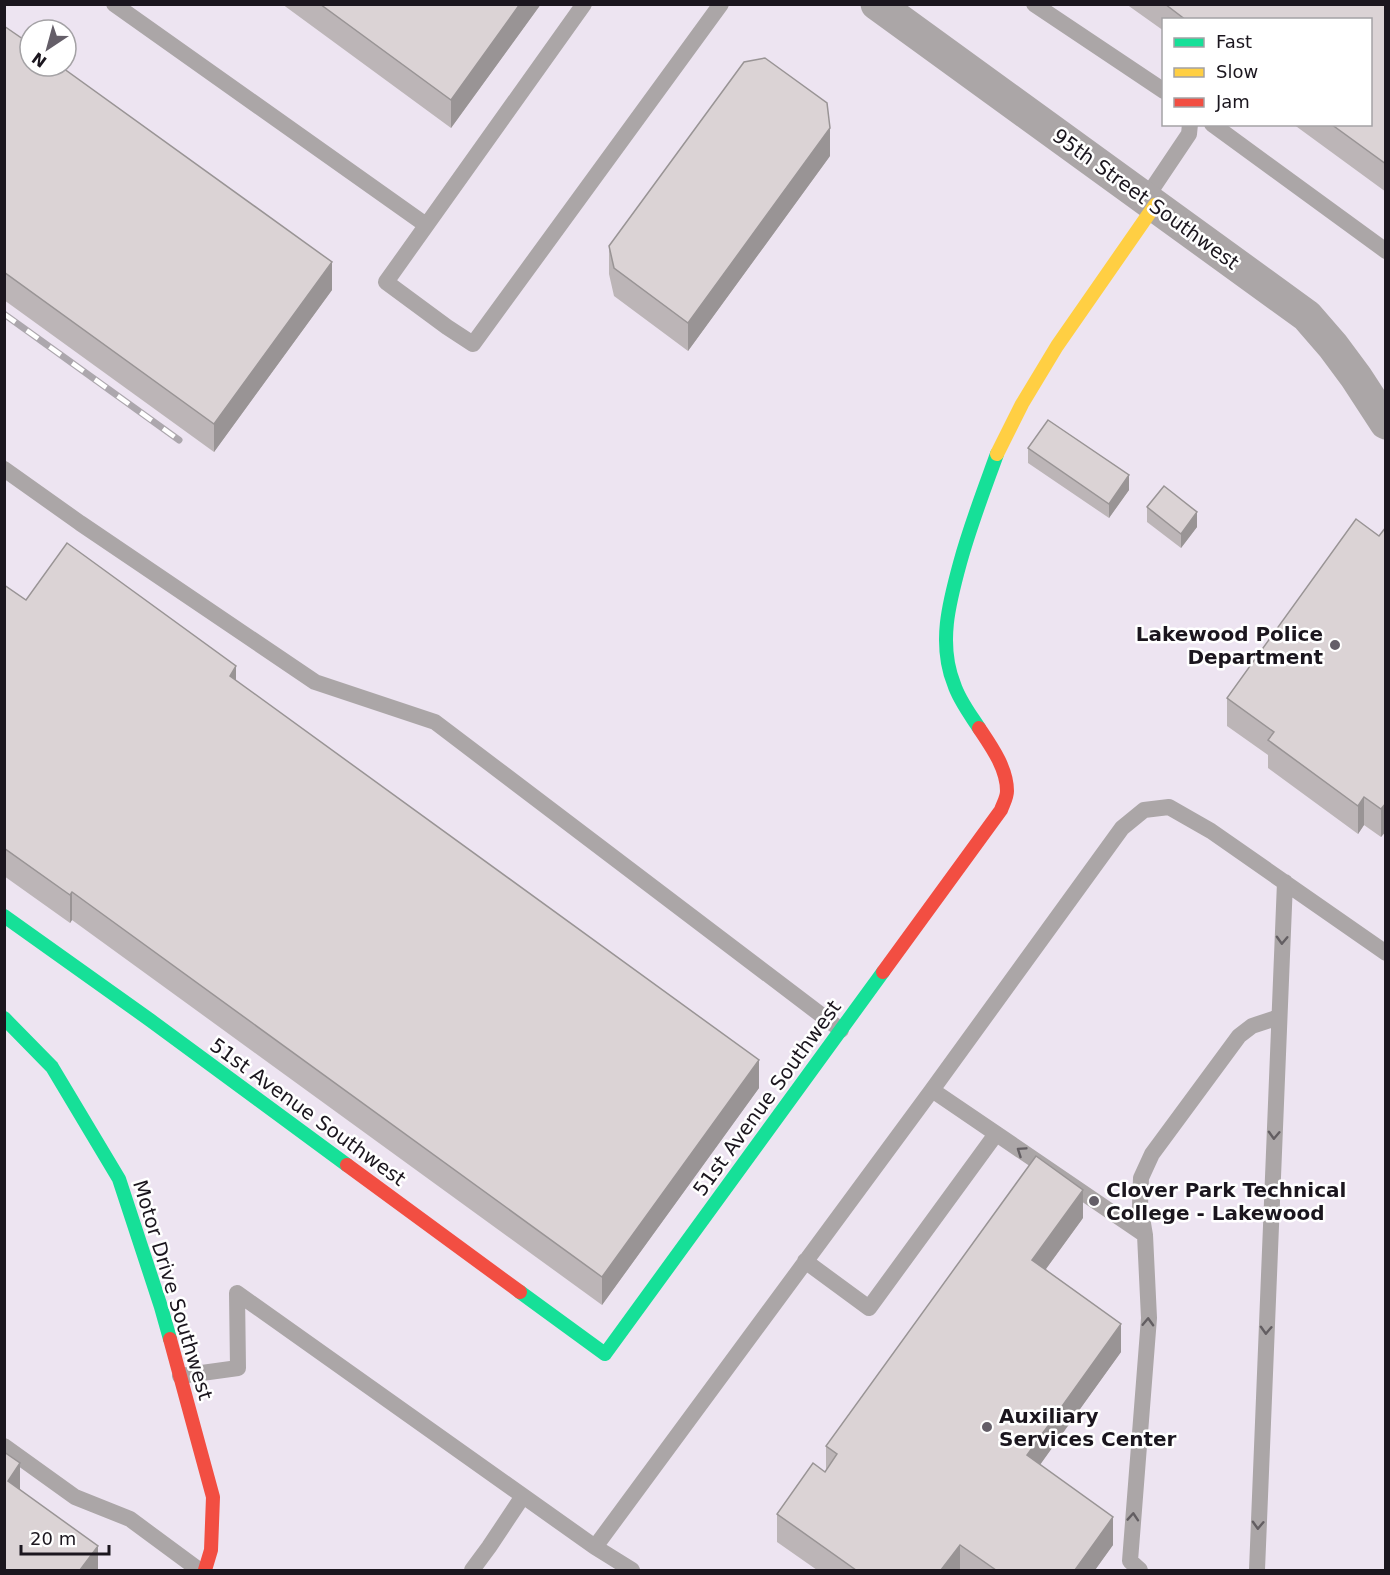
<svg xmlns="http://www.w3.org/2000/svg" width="1390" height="1575" font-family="'DejaVu Sans',sans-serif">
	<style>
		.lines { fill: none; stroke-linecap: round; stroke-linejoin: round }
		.lane { stroke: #aba6a7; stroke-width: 16 }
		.street { stroke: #aba6a7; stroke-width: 33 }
		.fast { stroke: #16e098; stroke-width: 14 }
		.slow { stroke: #ffcf43; stroke-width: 14 }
		.jam { stroke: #f24e42; stroke-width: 14 }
		.rail-casing { stroke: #aca7ad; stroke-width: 7 }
		.rail { stroke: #fff; stroke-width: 4.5; stroke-dasharray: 14; stroke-linecap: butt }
		.wall { fill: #bcb5b7 }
		.shaded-wall { fill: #999495 }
		.building { fill: #dbd3d5; stroke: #999495; stroke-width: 1.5 }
		.oneway { stroke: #635e62 }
		.poi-dot { fill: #645e68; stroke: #fff; stroke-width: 2 }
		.labels { text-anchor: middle; stroke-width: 5; stroke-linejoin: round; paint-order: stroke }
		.street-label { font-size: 20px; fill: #1b161e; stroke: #fff }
		.poi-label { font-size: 20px; font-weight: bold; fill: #1b161e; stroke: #fff; text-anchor: start }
	</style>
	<rect width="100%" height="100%" fill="#ede4f1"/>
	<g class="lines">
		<path class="lane" d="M 114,4 L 426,225
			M 584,4 L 386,282 L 447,327 L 473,344 L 721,4
			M 1034,4 L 1164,91
			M 1212,124 L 1386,251
			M 1146,198 L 1189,134 L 1190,124
			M 4,469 L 80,523 L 315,682 L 435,722 L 841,1030
			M 932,1090 L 1145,1235 L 1149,1318 L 1130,1561 L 1140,1570
			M 1145,1235 L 1140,1206 L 1141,1178 L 1152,1154 L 1239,1036 L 1252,1026 L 1279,1017
			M 805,1261 L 869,1308 L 996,1134
			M 180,1376 L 238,1368 L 237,1293 L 595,1547 L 932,1090 L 1122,828 L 1144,810 L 1169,807 L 1211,831 L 1386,953
			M 4,1446 L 75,1497 L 130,1519 L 199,1570
			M 595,1547 L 632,1570
			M 472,1570 L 489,1547 L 523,1496
			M 1257,1570 L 1285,882"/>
		<path class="street" d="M 877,4 L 1307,316 L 1333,346 L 1356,377 L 1386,423"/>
		<path class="fast" d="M 979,728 C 970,714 959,700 954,684 C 938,644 949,603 960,563 C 970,526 984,490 997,454
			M 4,916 L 150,1020 L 347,1165
			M 4,1018 L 52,1067 L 119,1179 L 161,1307 L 170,1339
			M 520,1292 L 605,1354 L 883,972"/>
		<path class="slow" d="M 997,454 L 1022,404 L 1057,346 L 1155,205"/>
		<path class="jam" d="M 883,972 L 1001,810 C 1003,804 1007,798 1007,791 C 1007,768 991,746 979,728
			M 347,1165 L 520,1292
			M 170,1339 L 213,1497 L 211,1550 L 205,1570"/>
		<g class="rail-casing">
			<path id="rail" d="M 4,314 L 179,440"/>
		</g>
		<use href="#rail" class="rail"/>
	</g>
	<path class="wall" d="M 282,4 L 541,4 L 451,128 Z
		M 1126,4 L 1386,4 L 1386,192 L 1293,124 L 1371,124 L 1371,20 L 1164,20 L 1164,31 Z
		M 4,26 L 332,290 L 214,452 L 4,300 Z
		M 830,156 L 688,351 L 614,296 L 609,274 L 609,246 Z
		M 1028,448 L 1129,490 L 1109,518 L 1028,463 Z
		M 1147,507 L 1197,527 L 1181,548 L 1147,522 Z
		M 1386,527 L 1386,831 L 1381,837 L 1364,825 L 1358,834 L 1268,768 L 1268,755 L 1227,726 L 1227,698 L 1379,536 Z
		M 4,585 L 26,600 L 236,681 L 759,1088 L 602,1305 L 72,920 L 70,923 L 4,876 Z
		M 1083,1218 L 1046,1269 L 1121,1352 L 1040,1464 L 1113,1545 L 1095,1570 L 817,1570 L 777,1542 L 777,1514 L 825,1472 L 826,1470 L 826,1446 Z"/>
	<path class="shaded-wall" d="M 520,4 L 541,4 L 451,128 L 451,100 Z
		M 830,128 L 830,156 L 688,351 L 688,323 Z
		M 332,262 L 332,290 L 214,452 L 214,424 Z
		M 1129,475 L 1129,490 L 1109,518 L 1109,504 Z
		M 1197,512 L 1197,527 L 1181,548 L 1181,534 Z
		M 236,666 L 236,694 L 230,676 Z
		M 1364,797 L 1364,825 L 1358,834 L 1358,806 Z
		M 1386,803 L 1386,831 L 1381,837 L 1381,809 Z
		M 72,892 L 72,920 L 70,923 L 70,895 Z
		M 759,1060 L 759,1088 L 602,1305 L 602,1277 Z
		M 1083,1190 L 1083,1218 L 1032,1288 L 1032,1260 Z
		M 1121,1324 L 1121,1352 L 1027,1483 L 1027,1455 Z
		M 20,1463 L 20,1491 L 8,1481 Z
		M 1113,1517 L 1113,1545 L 1095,1570 L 1075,1570 Z
		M 960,1545 L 960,1570 L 941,1570 Z
		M 98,1546 L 98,1570 L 80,1570 Z"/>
	<path class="building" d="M 320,4 L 520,4 L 451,100 Z
		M 1165,4 L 1386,4 L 1386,164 L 1331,124 L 1371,124 L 1371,20 L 1186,20 Z
		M 4,26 L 30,44 L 30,66 L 60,66 L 332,262 L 214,424 L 4,272 Z
		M 765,58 L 827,103 L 830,128 L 688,323 L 614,268 L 609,246 L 744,62 Z
		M 1048,420 L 1129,475 L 1109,504 L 1028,448 Z
		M 1164,486 L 1197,512 L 1181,534 L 1147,507 Z
		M 1356,519 L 1379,536 L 1386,527 L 1386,803 L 1381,809 L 1364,797 L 1358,806 L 1268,740 L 1274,732 L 1227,698 Z
		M 67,543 L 236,666 L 230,676 L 759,1060 L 602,1277 L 72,892 L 70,895 L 4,848 L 4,585 L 26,600 Z
		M 1036,1156 L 1083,1190 L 1032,1260 L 1121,1324 L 1027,1455 L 1113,1517 L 1075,1570 L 996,1570 L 960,1545 L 941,1570 L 856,1570 L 777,1514 L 813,1463 L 825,1472 L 837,1454 L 826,1446 Z
		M 4,1452 L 20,1463 L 8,1481 L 98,1546 L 80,1570 L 4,1570 Z"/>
	<defs><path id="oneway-chevron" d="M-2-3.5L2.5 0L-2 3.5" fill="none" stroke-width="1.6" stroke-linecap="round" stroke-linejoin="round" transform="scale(1.5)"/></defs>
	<g class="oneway">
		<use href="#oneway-chevron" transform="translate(1282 940) rotate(92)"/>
		<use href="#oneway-chevron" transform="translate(1274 1135) rotate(92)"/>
		<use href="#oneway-chevron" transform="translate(1021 1151) rotate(-146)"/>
		<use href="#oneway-chevron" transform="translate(1148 1322) rotate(-88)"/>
		<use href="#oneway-chevron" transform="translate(1266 1330) rotate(92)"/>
		<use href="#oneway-chevron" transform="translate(1133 1517) rotate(-86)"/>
		<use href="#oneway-chevron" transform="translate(1258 1525) rotate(92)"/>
	</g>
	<g class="poi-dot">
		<circle cx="1335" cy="645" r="6"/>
		<circle cx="1094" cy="1201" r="6"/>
		<circle cx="987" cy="1427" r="6"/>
	</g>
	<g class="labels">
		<g class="street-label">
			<text transform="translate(1146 199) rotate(36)" y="7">95th Street Southwest</text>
			<text transform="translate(767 1098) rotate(-54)" y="7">51st Avenue Southwest</text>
			<text transform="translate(308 1112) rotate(36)" y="7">51st Avenue Southwest</text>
			<text transform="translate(173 1290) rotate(73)" y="7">Motor Drive Southwest</text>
		</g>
		<g class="poi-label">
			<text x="1323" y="641" text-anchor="end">Lakewood Police<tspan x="1323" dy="23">Department</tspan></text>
			<text x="1106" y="1197">Clover Park Technical<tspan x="1106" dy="23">College - Lakewood</tspan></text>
			<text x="999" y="1423">Auxiliary<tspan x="999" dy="23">Services Center</tspan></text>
		</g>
	</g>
	<rect width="1390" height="1575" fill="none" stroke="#1b161e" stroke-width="12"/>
	<rect x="1162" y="18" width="210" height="108" fill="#ffffff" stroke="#a4a2a5" stroke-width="1.5"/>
	<rect x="1174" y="38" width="30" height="9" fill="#16e098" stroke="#a4a2a5" stroke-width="1.5"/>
	<text x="1216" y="48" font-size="18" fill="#1b161e">Fast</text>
	<rect x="1174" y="68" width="30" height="9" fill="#ffcf43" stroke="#a4a2a5" stroke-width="1.5"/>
	<text x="1216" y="78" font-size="18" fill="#1b161e">Slow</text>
	<rect x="1174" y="98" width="30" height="9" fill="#f24e42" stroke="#a4a2a5" stroke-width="1.5"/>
	<text x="1216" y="108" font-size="18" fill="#1b161e">Jam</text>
	<g transform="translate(48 48) rotate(216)"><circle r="28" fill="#ffffff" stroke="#a4a2a5" stroke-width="1.5"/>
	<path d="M0-4.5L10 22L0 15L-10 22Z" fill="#645e68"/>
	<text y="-9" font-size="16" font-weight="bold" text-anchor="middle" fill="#1b161e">N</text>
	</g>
	<path d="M21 1545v9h88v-9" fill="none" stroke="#1b161e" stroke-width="3"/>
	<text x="30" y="1545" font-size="18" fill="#1b161e" stroke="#ffffff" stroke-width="4.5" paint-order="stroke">20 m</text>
</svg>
